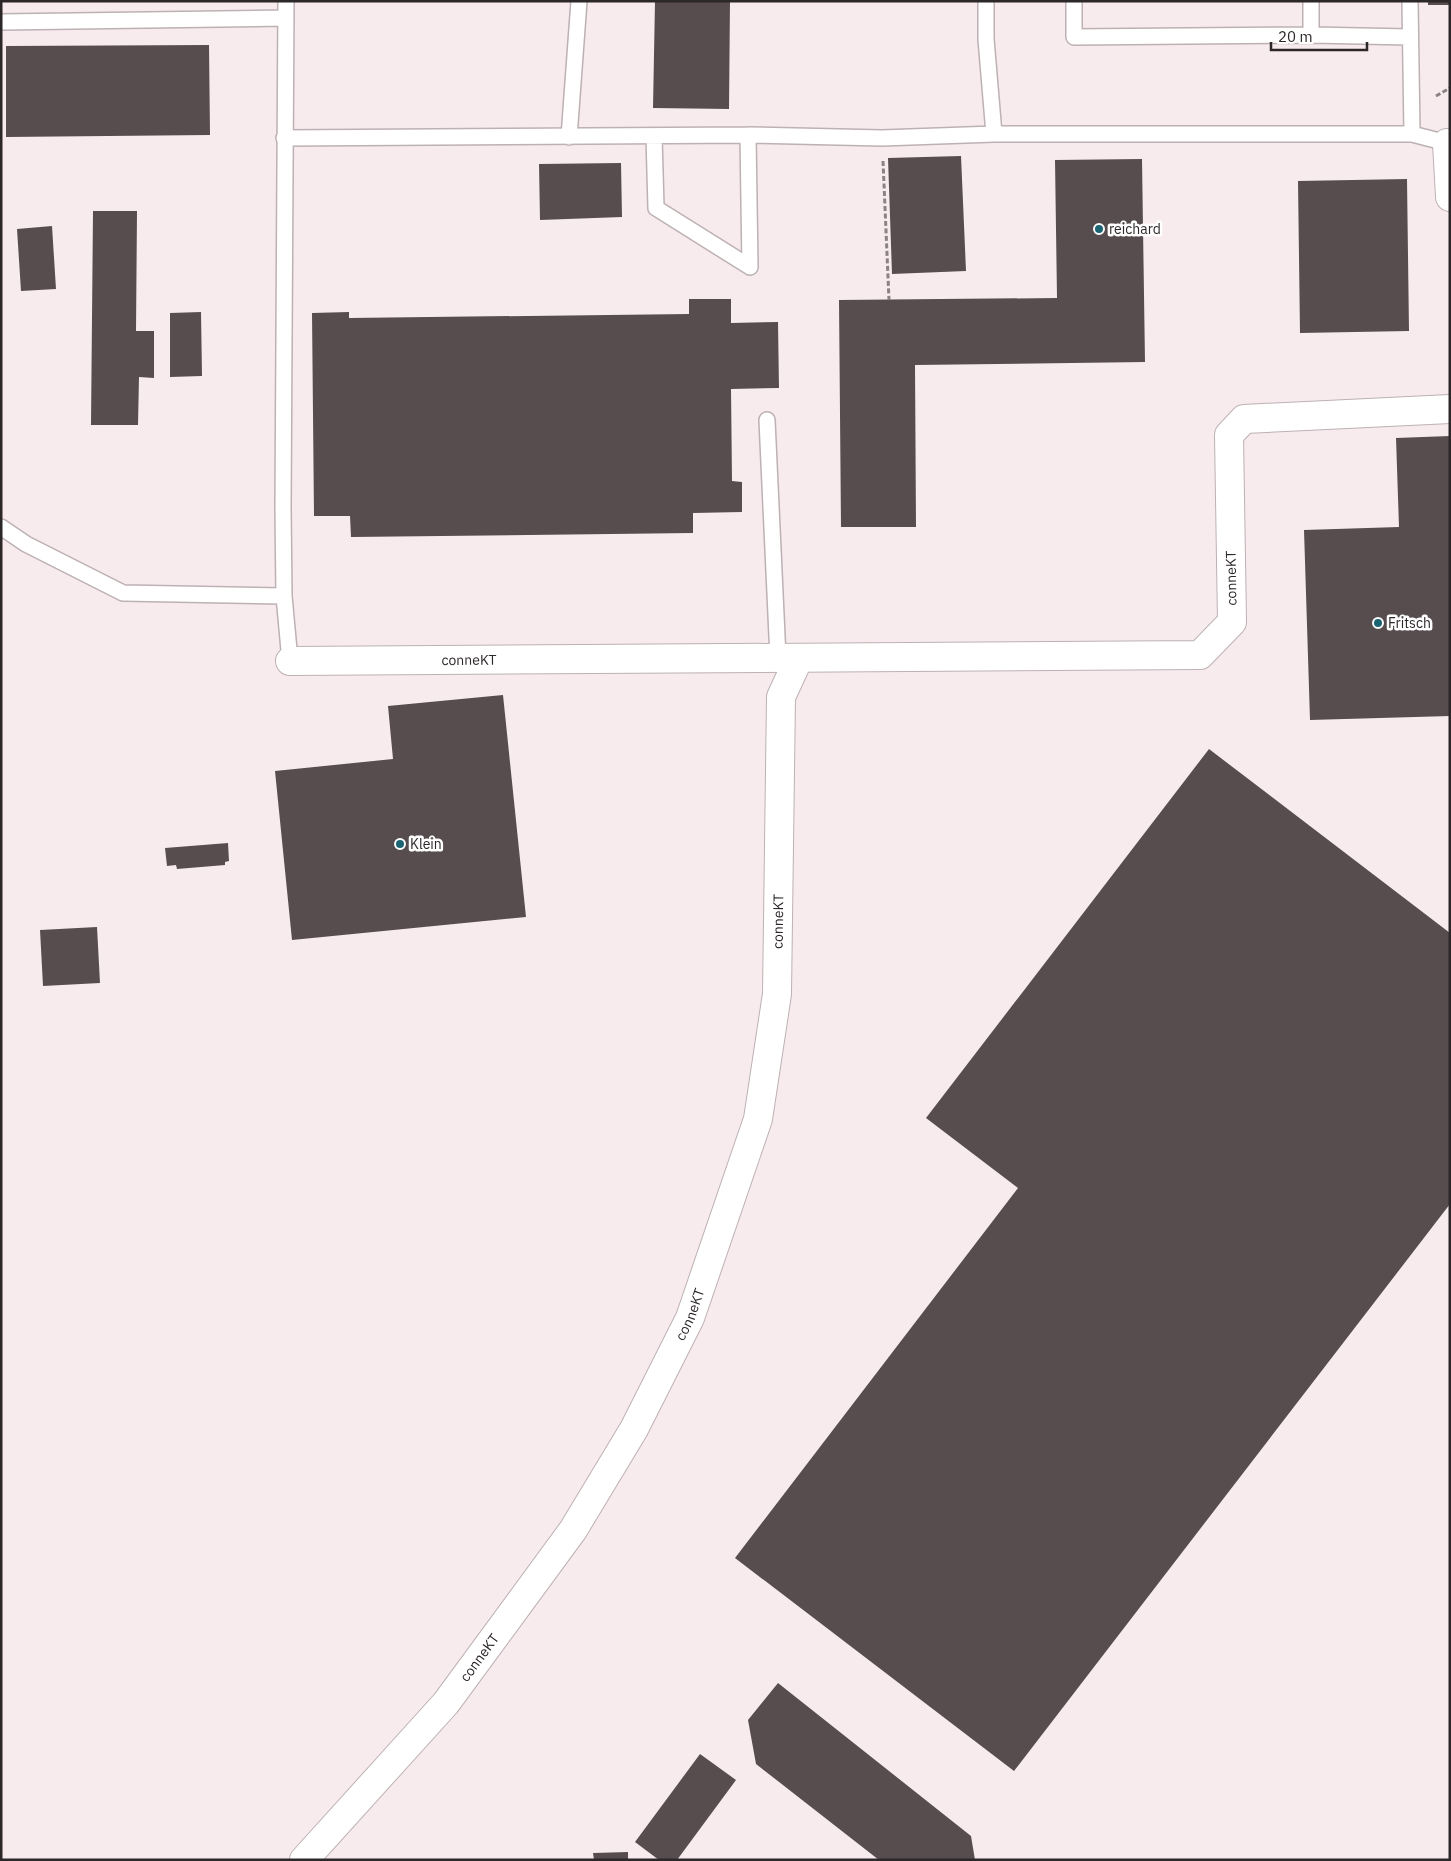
<svg xmlns="http://www.w3.org/2000/svg" width="1451" height="1861" font-family="'IBM Plex Sans',sans-serif">
	<style>
		.building { fill: #574d4f }
		.lines { fill: none; stroke-linecap: round; stroke-linejoin: round }
		.service-casing { stroke: #bdb1b3; stroke-width: 18 }
		.minor-casing { stroke: #bdb1b3; stroke-width: 30 }
		.path { stroke: #8b8284; stroke-width: 3; stroke-dasharray: 5 2.5; stroke-linecap: butt }
		.service { stroke: #fff; stroke-width: 15 }
		.minor { stroke: #fff; stroke-width: 28 }
		.poi-dot { fill: #1b6472; stroke: #fff; stroke-width: 2 }
		.labels { text-anchor: middle; stroke-width: 5; stroke-linejoin: round; paint-order: stroke }
		.poi-label { font-size: 14px; fill: #2c2728; stroke: #fff; text-anchor: start }
		.street-label { font-size: 14px; fill: #2c2728; stroke: #fff }
	</style>
	<rect width="100%" height="100%" fill="#f8ebee"/>
	<path class="building" d="M 655,1 L 730,1 L 729,109 L 653,108 Z
		M 1428,1 L 1450,1 L 1450,5 L 1428,5 Z
		M 209,45 L 210,135 L 6,137 L 6,46 Z
		M 961,156 L 966,271 L 892,274 L 888,158 Z
		M 1142,159 L 1145,362 L 915,365 L 916,527 L 841,527 L 839,300 L 1057,298 L 1055,160 Z
		M 621,163 L 622,217 L 540,220 L 539,164 Z
		M 1407,179 L 1409,331 L 1300,333 L 1298,181 Z
		M 93,211 L 137,211 L 136,331 L 154,331 L 154,378 L 139,377 L 138,425 L 91,425 Z
		M 52,226 L 56,289 L 21,291 L 17,229 Z
		M 689,299 L 731,299 L 731,323 L 778,322 L 779,388 L 731,389 L 732,481 L 742,482 L 742,512 L 693,513 L 693,533 L 351,537 L 350,516 L 314,516 L 312,313 L 349,312 L 349,318 L 689,314 Z
		M 201,312 L 202,376 L 170,377 L 170,313 Z
		M 1450,436 L 1450,716 L 1310,720 L 1304,530 L 1399,527 L 1396,438 Z
		M 503,695 L 526,917 L 292,940 L 275,771 L 393,759 L 388,706 Z
		M 1209,749 L 1450,933 L 1450,1204 L 1014,1771 L 735,1558 L 1018,1188 L 926,1118 Z
		M 228,843 L 229,861 L 225,862 L 225,865 L 177,869 L 176,865 L 167,866 L 165,848 Z
		M 97,927 L 100,983 L 43,986 L 40,930 Z
		M 778,1683 L 971,1836 L 975,1860 L 879,1860 L 756,1764 L 748,1720 Z
		M 700,1754 L 736,1780 L 677,1860 L 659,1860 L 635,1842 Z
		M 628,1852 L 628,1860 L 594,1860 L 593,1853 Z"/>
	<g class="lines">
		<g class="service-casing">
			<path id="service" d="M 286,1 L 283,508 L 284,596 L 290,661
				M 986,1 L 986,39 L 994,134
				M 1074,1 L 1074,37 L 1311,35
				M 1311,1 L 1311,35 L 1410,37
				M 1410,1 L 1412,134
				M 1,22 L 286,18
				M 748,135 L 750,267
				M 654,136 L 656,208 L 750,267
				M 569,137 L 579,1
				M 284,138 L 748,135 L 882,138 L 994,134 L 1412,134 L 1447,143
				M 767,420 L 778,658
				M 1,527 L 26,544 L 123,593 L 284,596"/>
		</g>
		<g class="minor-casing">
			<g id="minor">
				<path d="M 1447,143 L 1450,197"/>
				<path id="s1" d="M 290,661 L 1200,655 L 1232,622 L 1229,435 L 1244,419 L 1450,409"/>
				<path id="s2" d="M 304,1860 L 446,1703 L 573,1530 L 634,1429 L 690,1318 L 758,1119 L 777,994 L 781,697 L 799,658"/>
			</g>
		</g>
		<path class="path" d="M 1436,96 L 1450,88
			M 883,161 L 889,300"/>
		<use href="#service" class="service"/>
		<use href="#minor" class="minor"/>
	</g>
	<g class="poi-dot">
		<circle cx="1099" cy="229" r="5"/>
		<circle cx="1378" cy="623" r="5"/>
		<circle cx="400" cy="844" r="5"/>
	</g>
	<g class="labels">
		<g class="poi-label">
			<text x="1109" y="234">reichard</text>
			<text x="1388" y="628">Fritsch</text>
			<text x="410" y="849">Klein</text>
		</g>
		<g class="street-label">
			<text transform="translate(1231 578) rotate(-91)" y="5">conneKT</text>
			<text dy="5" stroke="none"><textPath href="#s1" startOffset="179">conneKT</textPath></text>
			<text dy="5" stroke="none"><textPath href="#s2" startOffset="1078">conneKT</textPath></text>
			<text dy="5" stroke="none"><textPath href="#s2" startOffset="672">conneKT</textPath></text>
			<text dy="5" stroke="none"><textPath href="#s2" startOffset="268">conneKT</textPath></text>
		</g>
	</g>
	<rect width="1451" height="1861" fill="none" stroke="#2c2728" stroke-width="5"/>
	<path d="M1271 42v8h96v-8" fill="none" stroke="#2c2728" stroke-width="2.5"/>
	<text x="1278" y="42" font-size="15" fill="#2c2728" stroke="#ffffff" stroke-width="4" paint-order="stroke">20 m</text>
</svg>
